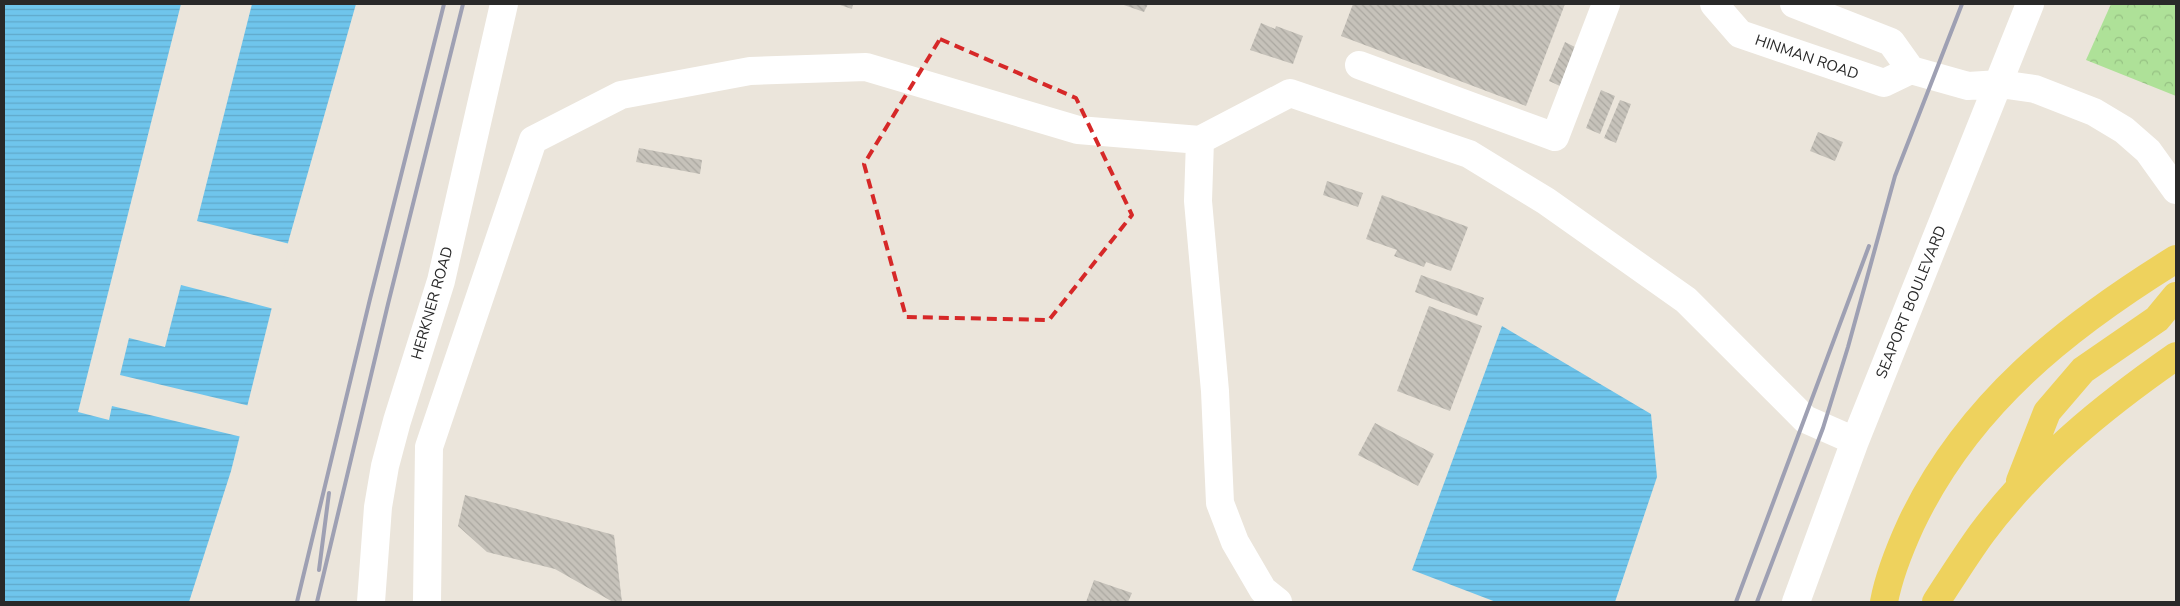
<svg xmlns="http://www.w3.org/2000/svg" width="2180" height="606" font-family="'Nunito Sans',sans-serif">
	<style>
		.forest { fill: url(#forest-crowns) }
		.water { fill: url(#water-rules) }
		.pier { fill: #ebe5db }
		.building { fill: url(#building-back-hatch) }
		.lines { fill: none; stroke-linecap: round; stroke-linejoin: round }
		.minor { stroke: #fff; stroke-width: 28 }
		.major { stroke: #eed25d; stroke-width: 28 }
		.rail { stroke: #9ea0b3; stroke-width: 4 }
		.marked { fill: none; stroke: #d62828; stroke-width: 4; stroke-dasharray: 10 6; stroke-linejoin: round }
		.labels { text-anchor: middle; stroke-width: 4; stroke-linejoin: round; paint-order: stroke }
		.street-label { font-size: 15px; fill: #292929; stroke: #fff }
	</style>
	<defs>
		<pattern id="forest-crowns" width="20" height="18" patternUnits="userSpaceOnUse" patternTransform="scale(1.25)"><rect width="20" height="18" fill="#aee198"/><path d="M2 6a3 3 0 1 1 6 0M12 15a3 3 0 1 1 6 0" fill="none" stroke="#96c183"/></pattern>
		<pattern id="water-rules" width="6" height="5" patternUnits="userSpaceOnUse" patternTransform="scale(1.25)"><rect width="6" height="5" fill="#6fc5ec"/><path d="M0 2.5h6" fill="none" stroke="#60a9ca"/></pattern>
		<pattern id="building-back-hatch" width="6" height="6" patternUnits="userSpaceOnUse" patternTransform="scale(1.25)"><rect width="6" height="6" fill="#c6c2ba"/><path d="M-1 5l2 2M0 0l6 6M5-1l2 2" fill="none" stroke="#aaa7a0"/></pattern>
	</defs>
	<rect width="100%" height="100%" fill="#ebe5db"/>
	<path class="forest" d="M 2111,4 L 2176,4 L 2176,96 L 2086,60 Z"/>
	<path class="water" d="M 4,4 L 356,4 L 289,239 L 231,471 L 189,602 L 4,602 Z
		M 1502,326 L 1651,414 L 1657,477 L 1615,602 L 1496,602 L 1412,570 Z"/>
	<path class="pier" d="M 181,4 L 252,4 L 197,221 L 290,244 L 274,309 L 181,285 L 165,347 L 129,338 L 120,375 L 250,406 L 242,437 L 112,406 L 109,420 L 78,412 Z"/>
	<path class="building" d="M 837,4 L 853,4 L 852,9 Z
		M 1121,4 L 1148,4 L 1144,12 Z
		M 1353,4 L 1565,4 L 1526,106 L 1341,36 Z
		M 1261,23 L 1275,29 L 1276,26 L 1303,36 L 1293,64 L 1250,50 Z
		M 1565,42 L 1575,47 L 1560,86 L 1549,81 Z
		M 1601,90 L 1615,96 L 1600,134 L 1586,128 Z
		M 1620,100 L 1631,104 L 1616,143 L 1604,138 Z
		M 1818,132 L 1843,142 L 1835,161 L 1810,151 Z
		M 639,148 L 702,160 L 700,174 L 636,162 Z
		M 1327,181 L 1363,193 L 1358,207 L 1323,195 Z
		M 1382,195 L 1468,227 L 1451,271 L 1426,262 L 1424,267 L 1394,256 L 1397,250 L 1366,239 Z
		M 1421,275 L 1484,298 L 1477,316 L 1415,292 Z
		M 1429,306 L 1482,326 L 1450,411 L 1397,391 Z
		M 1375,423 L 1434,454 L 1418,486 L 1358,455 Z
		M 465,495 L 614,535 L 622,602 L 613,602 L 555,569 L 487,552 L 458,526 Z
		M 1094,580 L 1132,593 L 1128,602 L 1086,602 Z"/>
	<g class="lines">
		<path class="minor" d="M 1714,4 L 1740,34 L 1884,83 L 1911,70
			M 1794,4 L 1891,42 L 1911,70 L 1968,86 L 2000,84 L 2035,89 L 2094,112 L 2124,130 L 2148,151 L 2176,190
			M 1359,65 L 1555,137 L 1606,4
			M 371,602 L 378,507 L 385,466 L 397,421 L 441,281 L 504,4
			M 427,602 L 429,447 L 533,140 L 621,95 L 750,71 L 866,67 L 1078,130 L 1200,140
			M 1278,602 L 1263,590 L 1235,542 L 1220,503 L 1215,391 L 1198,201 L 1200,140 L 1290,93 L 1469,154 L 1546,201 L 1686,300 L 1805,419 L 1855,441
			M 1796,602 L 1855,441 L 2030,4"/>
		<path class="major" d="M 2020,481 L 2047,412 L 2083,370 L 2157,319 L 2176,296
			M 1884,602 C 1889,575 1900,548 1911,524 C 1968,404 2066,327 2176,259
			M 1936,602 C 1951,579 1966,555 1982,533 C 2035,462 2104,406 2176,356"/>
		<path class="rail" d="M 319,570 L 329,493
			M 297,602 L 370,299 L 444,4
			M 317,602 L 388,304 L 463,4
			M 1736,602 L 1869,246
			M 1757,602 L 1823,428 L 1848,347 L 1895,176 L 1962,4"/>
	</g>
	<path class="marked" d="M 940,39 L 1076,98 L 1132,215 L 1049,320 L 906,317 L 864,164 Z"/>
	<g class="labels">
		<g class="street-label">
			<text transform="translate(1807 57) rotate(19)" y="5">HINMAN ROAD</text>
			<text transform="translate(1911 302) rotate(-68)" y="5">SEAPORT BOULEVARD</text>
			<text transform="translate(432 303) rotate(-74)" y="5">HERKNER ROAD</text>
		</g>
	</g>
	<rect width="2180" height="606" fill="none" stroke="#292929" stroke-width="10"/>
</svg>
